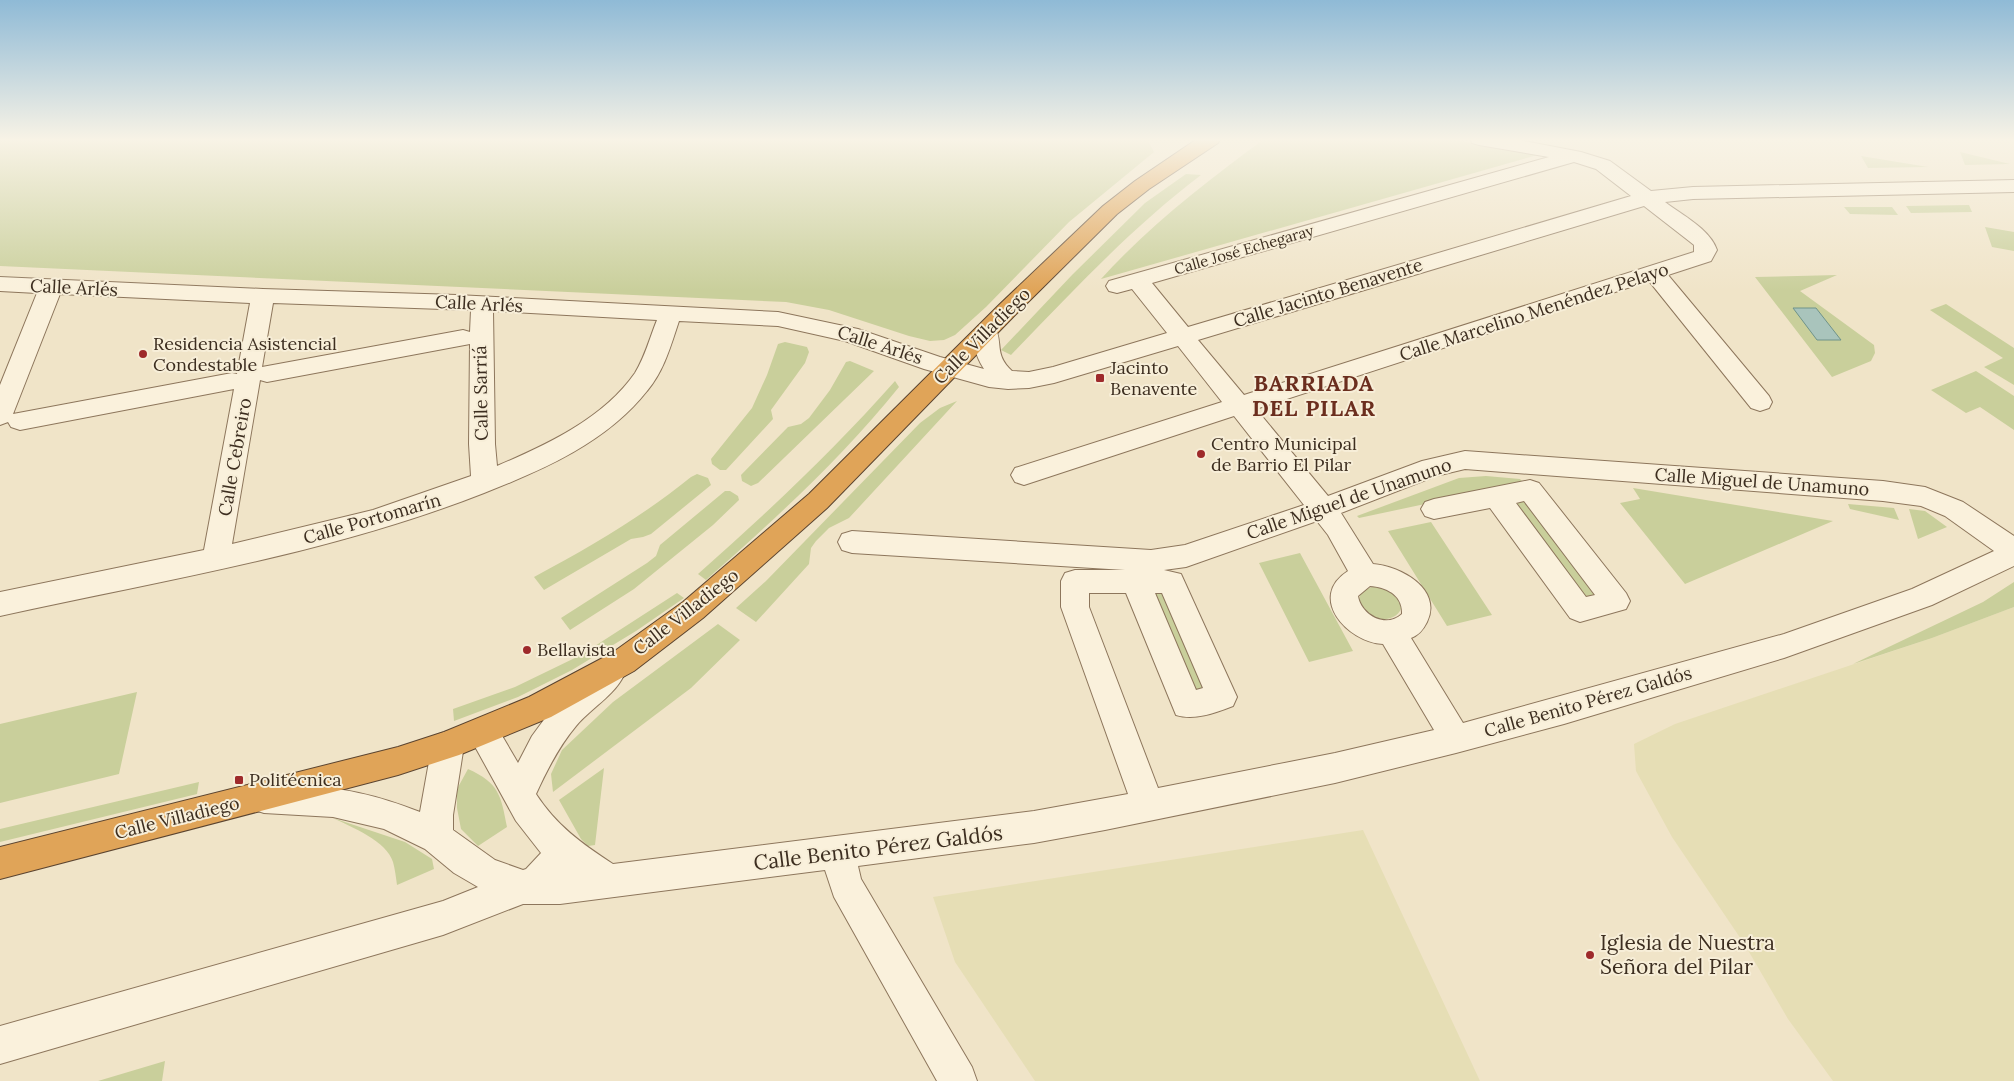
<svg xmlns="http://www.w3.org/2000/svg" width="2014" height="1081" font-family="Lora,serif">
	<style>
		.farmland { fill: #e6deb5 }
		.green { fill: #c9cf9b }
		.water { fill: #a9c4bc; stroke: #6f938a }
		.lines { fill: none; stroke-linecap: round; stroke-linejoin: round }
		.minor-casing { stroke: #8d765c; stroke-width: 2 }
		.highway-casing { stroke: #5b4430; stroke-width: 2 }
		.minor { fill: #faf1dc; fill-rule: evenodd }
		.highway { fill: #e0a458; fill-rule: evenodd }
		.poi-dot { fill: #9e2a2b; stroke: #f7eed8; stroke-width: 2 }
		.labels { text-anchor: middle; stroke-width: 4; stroke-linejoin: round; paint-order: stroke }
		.far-street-label { font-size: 15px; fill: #3d2e20; stroke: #f7eed8 }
		.street-label { font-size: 18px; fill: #3d2e20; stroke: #f7eed8 }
		.poi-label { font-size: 18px; fill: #3d2e20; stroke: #f7eed8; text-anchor: start }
		.near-street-label { font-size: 21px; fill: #3d2e20; stroke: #f7eed8 }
		.near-poi-label { font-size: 21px; fill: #3d2e20; stroke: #f7eed8; text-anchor: start }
		.district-label { font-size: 22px; font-weight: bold; letter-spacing: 1px; fill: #6b2e1e; stroke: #f7eed8 }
	</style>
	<rect width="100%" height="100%" fill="#f0e4c8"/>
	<path class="farmland" d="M 2014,607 L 2014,1081 L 1833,1081 L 1788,1019 L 1745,945 L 1672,837 L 1636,771 L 1634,744 L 1675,724 L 1932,638 Z
		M 1363,830 L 1480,1081 L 1035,1081 L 955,962 L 933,897 Z"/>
	<path class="green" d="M 0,139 L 1147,139 L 1154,152 L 1069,222 L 986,307 L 955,335 L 944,340 L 930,341 L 909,336 L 829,310 L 786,302 L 0,266 Z
		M 1264,139 L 1450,139 L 1537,155 L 1101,279 C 1150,225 1206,182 1264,139 Z
		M 1960,152 L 2010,164 L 1965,165 Z
		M 1861,156 L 1928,167 L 1868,168 Z
		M 1186,174 L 1201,175 C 1131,228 1072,292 1011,355 L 1001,350 L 1072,275 L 1145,203 Z
		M 1969,205 L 1972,212 L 1911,213 L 1906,206 Z
		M 1844,207 L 1892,207 L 1898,215 L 1850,214 Z
		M 1985,227 L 2014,232 L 2014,251 L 1992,247 Z
		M 1837,275 L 1800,291 L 1874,345 L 1875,353 L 1871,361 L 1832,377 L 1755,277 Z
		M 1946,304 L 2014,348 L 2014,385 L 1984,367 L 2003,358 L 1930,310 Z
		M 785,342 L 807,347 L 809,352 L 805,363 L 771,410 L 773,419 L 726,470 L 720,470 L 712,464 L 711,459 L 752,408 L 767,375 L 778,344 Z
		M 850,361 L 874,371 L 758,483 L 751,486 L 742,481 L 741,475 L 788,427 L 801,424 L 809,418 L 830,390 L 846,362 Z
		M 1976,371 L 2014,396 L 2014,430 L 1980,407 L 1966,413 L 1931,390 Z
		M 895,381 L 899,387 C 842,458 774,520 706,580 L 698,574 C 767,513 834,450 895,381 Z
		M 957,401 L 849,518 L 829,528 L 816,541 L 811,548 L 809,564 L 756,622 L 736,608 L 766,581 L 920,423 L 940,408 Z
		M 697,474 L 708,478 L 711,485 L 651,534 L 643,537 L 631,539 L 544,590 L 534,577 C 592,546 640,518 691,477 Z
		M 1486,476 L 1520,479 L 1524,483 L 1359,518 L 1357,516 L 1459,478 Z
		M 1633,488 L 1833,521 L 1685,584 L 1620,503 L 1640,499 Z
		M 725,491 L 730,491 L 738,496 L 739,500 L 713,525 L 634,589 L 570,630 L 561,618 L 647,563 L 656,556 L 660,545 Z
		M 1528,495 L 1603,595 L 1582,600 L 1508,500 Z
		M 1848,504 L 1894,508 L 1899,520 L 1850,509 Z
		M 1909,509 L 1925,511 L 1947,527 L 1918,539 Z
		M 1431,522 L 1492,615 L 1447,626 L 1388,531 Z
		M 1300,553 L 1353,651 L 1309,662 L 1259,563 Z
		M 2014,582 L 2014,607 L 1932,638 L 1853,664 L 1983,602 Z
		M 1374,586 C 1379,587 1388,588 1392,591 C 1417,612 1385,629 1366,613 C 1359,607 1358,601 1361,592 Z
		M 1147,589 L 1166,589 L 1211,689 L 1192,693 Z
		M 677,593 L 684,598 L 636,631 L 572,670 L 518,697 L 454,721 L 453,709 L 515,687 L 581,655 Z
		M 718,624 L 740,640 L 691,688 L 553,792 L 551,774 L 562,750 L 613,702 Z
		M 137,692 L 119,774 L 0,803 L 0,724 Z
		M 604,768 L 595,845 L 588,846 L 581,839 L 559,800 Z
		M 468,769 C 499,783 501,795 507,827 L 478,846 L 461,829 L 457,808 L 457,789 Z
		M 199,782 L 197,794 L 0,842 L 0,829 Z
		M 333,818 L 405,842 L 432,859 L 434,869 L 397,885 C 396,878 395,869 393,862 C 387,841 351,827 333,818 Z
		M 165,1061 L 162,1081 L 98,1081 Z"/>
	<path class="water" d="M 1793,308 L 1816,308 L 1841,340 L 1817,340 Z"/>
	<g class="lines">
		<g class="minor-casing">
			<path id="minor" d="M 1470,139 L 1514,139 L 1581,152 L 1610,161 L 1651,191 L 1693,187 L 2014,180 L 2014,192 L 1693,199 L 1665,202 C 1682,215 1710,229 1717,250 L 1711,261 L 1668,275 L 1769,396 L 1772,402 L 1769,408 L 1760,411 L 1751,408 L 1649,281 L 1256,409 L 1328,496 L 1422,461 L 1465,451 L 1883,481 L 1925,487 L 1963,502 L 2014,536 L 2014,566 L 1932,605 L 1784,658 L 1564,724 L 1456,753 L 1335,783 L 1105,830 L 1034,843 L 858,866 L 861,879 L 972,1067 L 977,1081 L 937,1081 L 834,897 L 825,870 L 560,904 L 523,904 L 443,935 L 0,1064 L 0,1026 L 443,901 L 478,887 L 454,873 L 425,849 L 384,829 L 333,817 L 264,813 L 252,809 L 248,798 L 252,787 C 267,782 280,784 295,785 C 341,787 377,795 420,812 L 432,745 L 437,735 L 448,731 L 459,735 L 464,745 L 453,815 L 453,830 L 495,860 L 523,870 L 526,869 L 541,853 L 516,821 L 467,732 L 472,722 L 483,718 L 494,722 L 518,763 L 532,736 L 554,706 L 598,666 L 609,662 L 620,666 L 624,675 C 614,696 591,708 576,726 C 559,746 547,770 536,794 C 556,825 582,844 613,864 L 1034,811 L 1128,794 L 1061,607 L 1061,581 L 1065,573 L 1075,570 L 1125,570 L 852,553 L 842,550 L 838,542 L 842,534 L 852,531 L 1151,550 L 1185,545 L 1304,505 L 1234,416 L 1024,485 L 1015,482 L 1011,475 L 1015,468 L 1222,402 L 1178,346 L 1054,383 L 1029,388 L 1008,389 L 989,387 L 924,369 L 845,341 L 778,326 L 679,321 C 671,345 664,371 647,391 C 607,442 543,470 484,493 C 329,554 163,580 0,616 L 0,592 L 204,550 L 234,389 L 20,430 L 11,427 L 8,422 L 0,425 L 0,385 L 37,293 L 0,291 L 0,277 L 263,289 L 457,295 L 778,312 L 858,329 L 940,357 L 984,369 C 976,357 970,339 978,326 L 986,323 L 994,326 C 1004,341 993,354 1012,371 L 1029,372 L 1053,367 L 1167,333 L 1132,289 L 1117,293 L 1109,291 L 1106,286 L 1109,281 L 1549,157 L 1479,145 L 1472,143 ZM 1574,162 L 1596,169 L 1631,196 L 1188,327 L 1152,283 ZM 1644,206 L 1689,241 L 1694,245 L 1694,252 L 1244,395 L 1198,340 ZM 60,294 L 250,303 L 237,374 L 232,373 L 13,414 ZM 273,303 L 471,310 L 470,332 L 463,330 L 262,367 ZM 493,311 L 657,320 C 650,337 645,357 635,373 C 603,419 546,445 497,466 L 495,444 ZM 470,344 L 469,444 L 471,476 L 373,510 L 232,544 L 260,380 L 267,382 ZM 1465,469 L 1883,501 L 1921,506 L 1945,516 L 1994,551 L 1912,589 L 1784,634 L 1463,723 L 1411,638 C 1419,635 1423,630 1427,622 C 1443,589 1400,566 1373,564 L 1341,513 L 1436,476 ZM 1317,521 L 1328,535 L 1348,571 C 1307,597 1347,642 1383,644 L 1434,730 L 1335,753 L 1158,788 L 1089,607 L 1089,593 L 1126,593 L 1176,715 C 1194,721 1215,713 1233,706 L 1237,697 L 1181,574 L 1164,570 L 1186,567 ZM 1370,586 C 1386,587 1403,595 1402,614 C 1386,629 1361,615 1358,596 ZM 1155,593 L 1162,593 L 1203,688 L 1196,690 Z
				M 1530,480 L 1539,483 L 1626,593 L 1630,601 L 1626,609 L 1580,622 L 1570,618 L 1490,508 L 1434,519 L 1425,516 L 1421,509 L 1425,502 L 1434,499 ZM 1524,501 L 1595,595 L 1586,597 L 1516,503 Z"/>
		</g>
		<g class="highway-casing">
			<path id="highway" d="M 1197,139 L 1220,139 L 1218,143 L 1149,189 L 1117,214 L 1015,315 L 827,508 L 703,618 L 634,671 L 551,717 L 459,755 L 398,775 L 0,879 L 0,847 L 398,747 L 444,732 L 529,697 L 612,653 L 683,602 L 809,494 L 999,305 L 1103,206 L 1135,181 Z"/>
		</g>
		<use href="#minor" class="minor"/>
		<use href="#highway" class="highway"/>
	</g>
	<linearGradient id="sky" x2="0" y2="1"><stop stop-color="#8fbad6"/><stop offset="0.48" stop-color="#f8f3e6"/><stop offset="1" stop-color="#f8f3e6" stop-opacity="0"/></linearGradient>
	<rect width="2014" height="291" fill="url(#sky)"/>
	<g class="poi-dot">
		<circle cx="143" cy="354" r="5"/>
		<rect x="1095" y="373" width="10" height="10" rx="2.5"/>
		<circle cx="1201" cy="454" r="5"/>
		<circle cx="527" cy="650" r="5"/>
		<rect x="234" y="775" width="10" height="10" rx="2.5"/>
		<circle cx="1590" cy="955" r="5"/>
	</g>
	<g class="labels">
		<g class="far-street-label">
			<text transform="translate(1244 250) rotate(-16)" y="5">Calle José Echegaray</text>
		</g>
		<g class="street-label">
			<text transform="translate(74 288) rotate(3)" y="6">Calle Arlés</text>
			<text transform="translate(1328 293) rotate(-17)" y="6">Calle Jacinto Benavente</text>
			<text transform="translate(479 304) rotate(3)" y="6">Calle Arlés</text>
			<text transform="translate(1534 312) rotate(-18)" y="6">Calle Marcelino Menéndez Pelayo</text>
			<text transform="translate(982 336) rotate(-45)" y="6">Calle Villadiego</text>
			<text transform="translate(880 345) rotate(18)" y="6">Calle Arlés</text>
			<text transform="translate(481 393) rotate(-91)" y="6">Calle Sarriá</text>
			<text transform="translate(235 457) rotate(-80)" y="6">Calle Cebreiro</text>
			<text transform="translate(1762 482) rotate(4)" y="6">Calle Miguel de Unamuno</text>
			<text transform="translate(1349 499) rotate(-19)" y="6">Calle Miguel de Unamuno</text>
			<text transform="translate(372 519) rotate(-16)" y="6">Calle Portomarín</text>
			<text transform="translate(686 612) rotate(-38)" y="6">Calle Villadiego</text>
			<text transform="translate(1588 702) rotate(-16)" y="6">Calle Benito Pérez Galdós</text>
			<text transform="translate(177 818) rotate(-14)" y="6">Calle Villadiego</text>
		</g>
		<g class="poi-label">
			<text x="153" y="350">Residencia Asistencial<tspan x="153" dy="21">Condestable</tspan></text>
			<text x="1110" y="374">Jacinto<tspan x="1110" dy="21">Benavente</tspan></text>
			<text x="1211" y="450">Centro Municipal<tspan x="1211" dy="21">de Barrio El Pilar</tspan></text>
			<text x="537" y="656">Bellavista</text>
			<text x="249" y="786">Politécnica</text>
		</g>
		<g class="near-street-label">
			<text transform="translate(878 848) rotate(-7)" y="7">Calle Benito Pérez Galdós</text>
		</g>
		<g class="near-poi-label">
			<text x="1600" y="950">Iglesia de Nuestra<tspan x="1600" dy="24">Señora del Pilar</tspan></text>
		</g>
		<g class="district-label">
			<text x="1314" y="391">BARRIADA<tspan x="1314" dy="25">DEL PILAR</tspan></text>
		</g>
	</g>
</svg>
